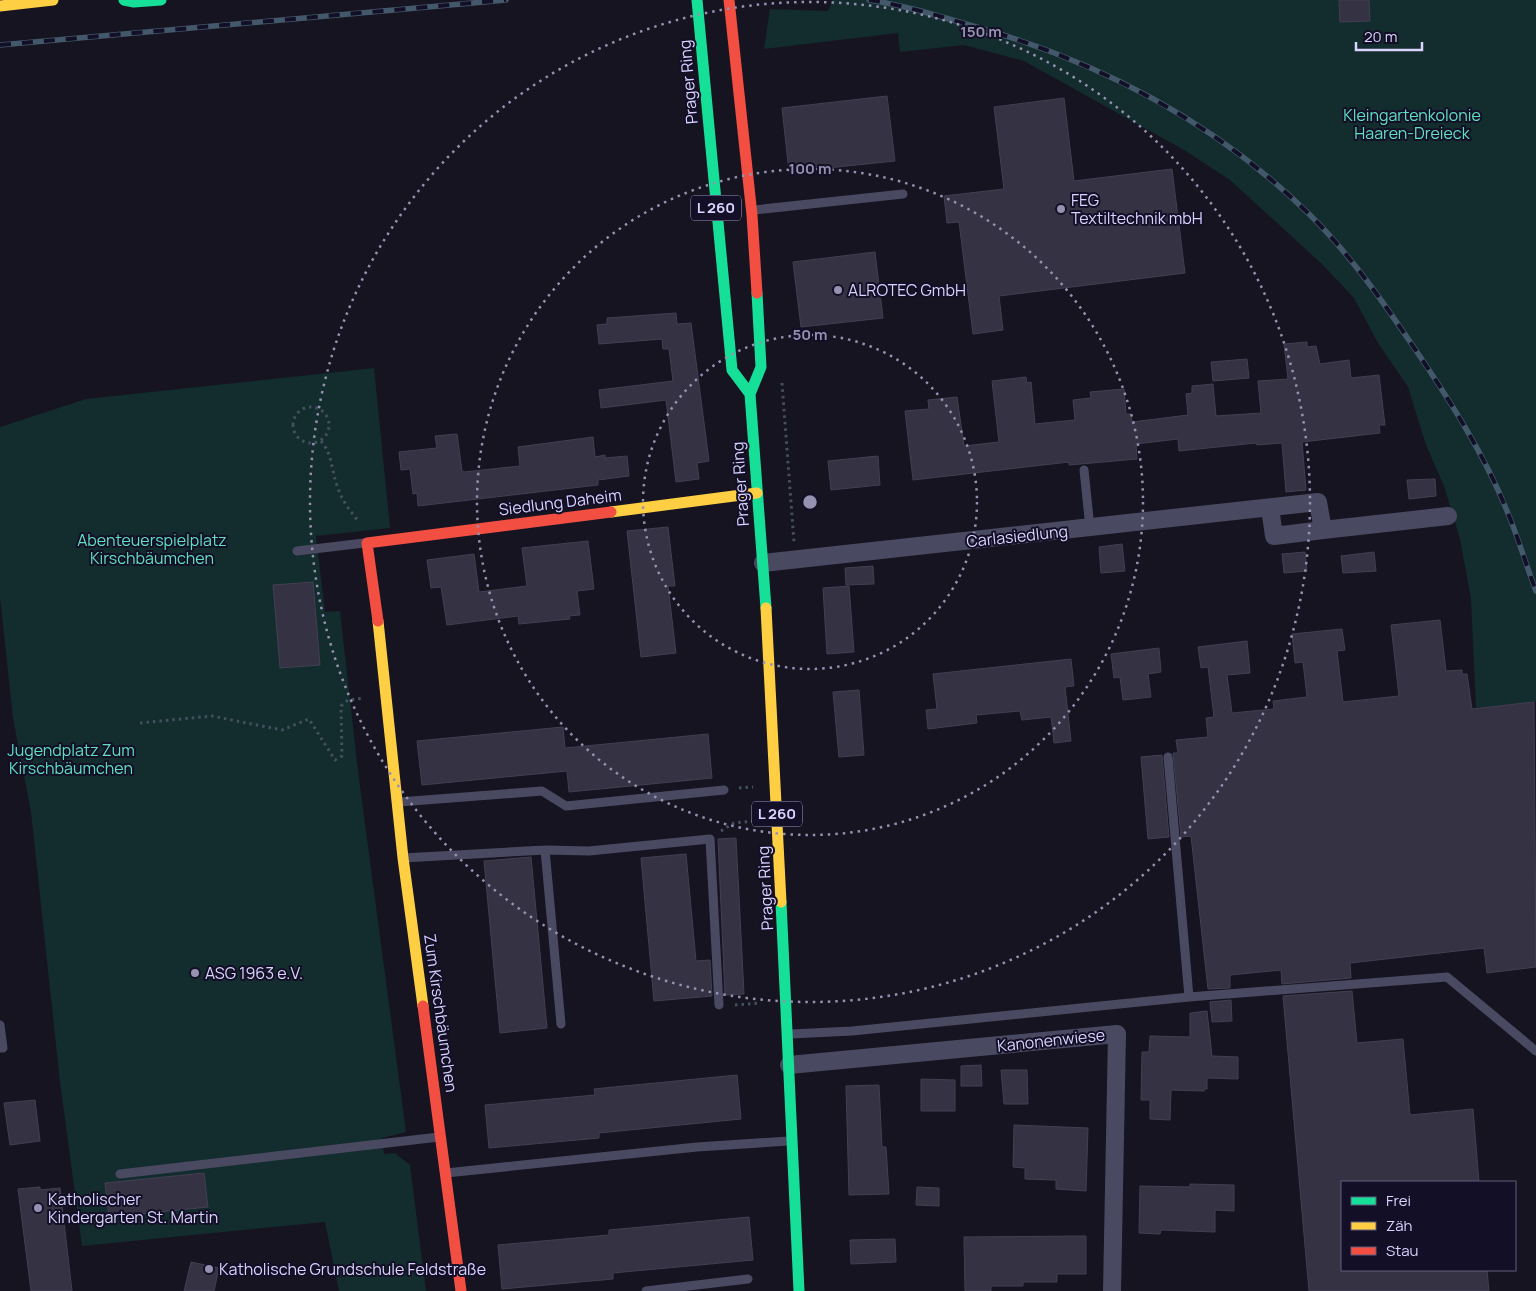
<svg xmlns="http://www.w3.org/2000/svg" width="1536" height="1291" font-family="Manrope,sans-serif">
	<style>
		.green { fill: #132c2d }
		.building { fill: #343243; stroke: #433f54 }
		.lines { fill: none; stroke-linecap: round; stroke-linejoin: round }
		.path { stroke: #44505f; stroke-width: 3; stroke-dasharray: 2.5 4; stroke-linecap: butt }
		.lane { stroke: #4a4962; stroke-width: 9 }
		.street { stroke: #4a4962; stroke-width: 18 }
		.fast { stroke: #16e098; stroke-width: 11 }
		.slow { stroke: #ffcf43; stroke-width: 11 }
		.jam { stroke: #f24e42; stroke-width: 11 }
		.rail-casing { stroke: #43596b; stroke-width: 5.5 }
		.rail { stroke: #130f26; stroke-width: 4; stroke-dasharray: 11; stroke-linecap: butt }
		.ring { fill: none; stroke: #9591b1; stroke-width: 2.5; stroke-dasharray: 2.5 5 }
		.poi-dot { fill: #9591b1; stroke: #130f26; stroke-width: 2 }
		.labels { text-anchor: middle; stroke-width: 4; stroke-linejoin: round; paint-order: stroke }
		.shield { fill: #130f26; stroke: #9e99be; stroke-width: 1 }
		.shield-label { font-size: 15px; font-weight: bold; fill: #d9d4ff }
		.street-label { font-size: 16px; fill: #d9d4ff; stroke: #130f26 }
		.park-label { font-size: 16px; fill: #5fe0c0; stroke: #130f26 }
		.poi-label { font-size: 16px; fill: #d9d4ff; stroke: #130f26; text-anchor: start }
		.centre { fill: #9591b1; stroke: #130f26; stroke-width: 2.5 }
		.ring-label { font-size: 15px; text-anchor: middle; font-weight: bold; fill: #9591b1; stroke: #130f26; stroke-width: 4; stroke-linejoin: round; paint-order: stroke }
	</style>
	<rect width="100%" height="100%" fill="#161421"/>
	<path class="green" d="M 833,0 L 1536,0 L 1536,702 L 1476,708 L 1471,599 L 1460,539 L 1444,486 L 1426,445 L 1408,387 L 1378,343 L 1354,298 L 1323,265 L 1230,180 L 1184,150 L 1024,61 L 964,45 L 900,52 L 898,33 L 764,49 L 770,9 L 828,11 Z
		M 374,368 L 390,528 L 316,536 L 325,612 L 340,611 L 358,771 L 406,1132 L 382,1138 L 384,1154 L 395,1153 L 410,1165 L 426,1291 L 339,1291 L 325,1222 L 82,1246 L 60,1082 L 31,812 L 13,718 L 0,597 L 0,427 L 86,399 Z"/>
	<path class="building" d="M 1339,0 L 1369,0 L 1370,21 L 1340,22 Z
		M 887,96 L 895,161 L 789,172 L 782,108 Z
		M 1064,98 L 1074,181 L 1172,169 L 1185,273 L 999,296 L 1003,330 L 973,334 L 959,222 L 947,223 L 944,196 L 1004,189 L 994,107 Z
		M 875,252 L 883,318 L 801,327 L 793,262 Z
		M 676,313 L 677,324 L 691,323 L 709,461 L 697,463 L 699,479 L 676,482 L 666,400 L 601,408 L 599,390 L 673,381 L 669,349 L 663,349 L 662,339 L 599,344 L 597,325 L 607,324 L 607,318 Z
		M 1307,342 L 1307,347 L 1316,346 L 1320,364 L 1349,360 L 1351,378 L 1379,375 L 1385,425 L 1379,425 L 1380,433 L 1302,442 L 1306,490 L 1286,492 L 1282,443 L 1257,445 L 1256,443 L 1179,451 L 1178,439 L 1136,444 L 1137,459 L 1069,465 L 1069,462 L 913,480 L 905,411 L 929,409 L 928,400 L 957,397 L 964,446 L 999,442 L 992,381 L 1026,377 L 1027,383 L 1031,382 L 1035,424 L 1075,420 L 1073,400 L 1091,398 L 1090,392 L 1124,389 L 1126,414 L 1131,414 L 1132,422 L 1188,415 L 1186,394 L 1192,393 L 1192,386 L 1213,384 L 1216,416 L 1261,413 L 1258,381 L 1288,379 L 1284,344 Z
		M 1247,359 L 1249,378 L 1213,381 L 1211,362 Z
		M 457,434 L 462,471 L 464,472 L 520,466 L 518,447 L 593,437 L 595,457 L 605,455 L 605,458 L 627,456 L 629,476 L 598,480 L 598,485 L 418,506 L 417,493 L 413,494 L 410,469 L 401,470 L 399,452 L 437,448 L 435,436 Z
		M 878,456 L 880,485 L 831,490 L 828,461 Z
		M 1435,479 L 1436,496 L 1409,499 L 1407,480 Z
		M 668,527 L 675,586 L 668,586 L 676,653 L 641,657 L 627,531 Z
		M 588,541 L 594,589 L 577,591 L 580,615 L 569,616 L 570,619 L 519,624 L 518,616 L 447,625 L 441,587 L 431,588 L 427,560 L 474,554 L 479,592 L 527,586 L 522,548 Z
		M 1122,544 L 1125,571 L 1101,573 L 1099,547 Z
		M 1305,552 L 1307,571 L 1284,573 L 1282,554 Z
		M 1374,552 L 1376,571 L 1343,573 L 1341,556 Z
		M 873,566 L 874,584 L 846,585 L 845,568 Z
		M 313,582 L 320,665 L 280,668 L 273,585 Z
		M 849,586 L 854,652 L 827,654 L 823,588 Z
		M 1440,620 L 1446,671 L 1462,670 L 1462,674 L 1467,674 L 1472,709 L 1534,702 L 1536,967 L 1487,973 L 1484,948 L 1350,963 L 1351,978 L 1282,984 L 1281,970 L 1230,975 L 1230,988 L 1208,989 L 1191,836 L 1181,837 L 1173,753 L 1178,753 L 1176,740 L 1208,737 L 1206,718 L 1214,717 L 1208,667 L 1201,668 L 1198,647 L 1247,641 L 1250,673 L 1227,675 L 1232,713 L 1274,709 L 1273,701 L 1307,697 L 1303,662 L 1295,663 L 1292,634 L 1342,629 L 1345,650 L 1337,651 L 1343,702 L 1399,696 L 1391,625 Z
		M 1159,648 L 1161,672 L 1148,674 L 1151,697 L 1123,700 L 1120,677 L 1114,678 L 1111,654 Z
		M 1071,659 L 1074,686 L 1065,687 L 1071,741 L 1054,743 L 1051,717 L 1022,720 L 1020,711 L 976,715 L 977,723 L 928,729 L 926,710 L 937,709 L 933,674 Z
		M 859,690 L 864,755 L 839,757 L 833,692 Z
		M 563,727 L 565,748 L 708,734 L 712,778 L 569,792 L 567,771 L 422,785 L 417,741 Z
		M 1162,755 L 1169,837 L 1148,839 L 1141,757 Z
		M 736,838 L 744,994 L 725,995 L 718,839 Z
		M 686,854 L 696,961 L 710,960 L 712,996 L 654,1001 L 641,858 Z
		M 531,857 L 547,1028 L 500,1033 L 484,861 Z
		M 1352,991 L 1357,1043 L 1403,1039 L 1410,1115 L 1473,1109 L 1479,1182 L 1342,1182 L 1342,1270 L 1487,1270 L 1489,1291 L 1309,1291 L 1283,996 Z
		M 1231,1000 L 1232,1021 L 1212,1022 L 1210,1002 Z
		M 1207,1011 L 1212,1056 L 1238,1057 L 1238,1079 L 1207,1078 L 1207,1089 L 1204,1089 L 1204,1091 L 1171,1090 L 1170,1120 L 1150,1119 L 1150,1100 L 1141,1100 L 1142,1052 L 1149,1052 L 1150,1036 L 1190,1037 L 1190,1013 Z
		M 981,1065 L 982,1086 L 961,1086 L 961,1066 Z
		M 1001,1070 L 1027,1070 L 1028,1104 L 1004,1104 Z
		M 737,1075 L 741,1119 L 599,1133 L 599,1138 L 489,1148 L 485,1105 L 595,1095 L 594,1089 Z
		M 921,1079 L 955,1080 L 955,1111 L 921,1111 Z
		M 879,1085 L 882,1147 L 886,1147 L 889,1194 L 849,1195 L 846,1086 Z
		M 35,1100 L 40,1141 L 10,1145 L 4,1103 Z
		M 1014,1125 L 1088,1128 L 1086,1191 L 1056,1189 L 1056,1180 L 1025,1179 L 1025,1168 L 1013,1167 Z
		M 204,1173 L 208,1207 L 109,1217 L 105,1183 Z
		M 1190,1184 L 1234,1185 L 1234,1211 L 1215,1210 L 1215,1232 L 1161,1230 L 1160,1234 L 1139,1233 L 1140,1186 L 1190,1187 Z
		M 40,1187 L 40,1190 L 60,1188 L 72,1291 L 31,1291 L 18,1189 Z
		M 917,1187 L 939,1188 L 939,1206 L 916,1205 Z
		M 749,1217 L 753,1260 L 613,1273 L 613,1279 L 502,1289 L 498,1245 L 609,1235 L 609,1230 Z
		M 1086,1236 L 1086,1274 L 1057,1274 L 1057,1282 L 1023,1282 L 1023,1286 L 991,1286 L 991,1291 L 965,1291 L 964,1237 Z
		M 895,1239 L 896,1262 L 851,1264 L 850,1240 Z
		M 191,1262 L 219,1268 L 214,1291 L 184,1291 Z"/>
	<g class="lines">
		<path class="path" d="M 782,383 L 794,542
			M293 425a18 18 0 1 1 36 0a18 18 0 1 1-36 0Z
			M 321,441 C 333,455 331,471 338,488 C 342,501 351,512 359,522
			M 140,723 L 212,716 L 282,730 L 309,719 L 335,760 L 342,756 L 341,706 L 348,700 L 364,698
			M 739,788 L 753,787
			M 721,831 L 734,823 L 754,821
			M 735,1005 L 761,1003"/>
		<path class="lane" d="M 754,210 L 903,194
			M 1084,470 L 1090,528
			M 297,551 L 364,543
			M 1168,757 L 1189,997
			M 399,802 L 542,791 L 566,806 L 724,790
			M 545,850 L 561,1024
			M 403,858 L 545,850 L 589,851 L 710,839 L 719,1005
			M 0,1025 L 3,1048 L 0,1048
			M 791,1034 L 852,1031 L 1189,997 L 1447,977 L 1536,1051
			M 446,1173 L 697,1147 L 789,1141
			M 120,1174 L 439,1137
			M 646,1291 L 748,1279"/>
		<path class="street" d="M 1270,508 L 1274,536 L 1323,530
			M 763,563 L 1318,502 L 1323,530 L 1448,516
			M 789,1065 L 1117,1034 L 1112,1291"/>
		<path class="fast" d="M 124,0 L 134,2 L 161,0
			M 697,0 L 732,370 L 750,394
			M 757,293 L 761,367 L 750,394 L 766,608
			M 781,902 L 799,1291"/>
		<path class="slow" d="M 0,6 L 53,0
			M 611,512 L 757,493
			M 766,608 L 781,902
			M 378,621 L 403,858 L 423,1006"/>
		<path class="jam" d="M 729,0 L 752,215 L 757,293
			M 378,621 L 367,543 L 611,512
			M 423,1006 L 461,1291"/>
		<g class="rail-casing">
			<path id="rail" d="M 869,0 C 909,6 948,19 987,30 C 1107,66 1219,126 1309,214 C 1351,255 1386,306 1419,355 C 1452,404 1485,456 1507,511 C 1518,537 1526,565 1536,591
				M 0,45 L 506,0"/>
		</g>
		<use href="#rail" class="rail"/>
	</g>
	<g class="ring">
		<circle cx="810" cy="502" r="167"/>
		<circle cx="810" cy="502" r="333"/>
		<circle cx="810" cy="502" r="500"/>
	</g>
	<g class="poi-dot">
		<circle cx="1061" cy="209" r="5"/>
		<circle cx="838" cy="290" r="5"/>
		<circle cx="195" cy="973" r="5"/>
		<circle cx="38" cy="1208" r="5"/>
		<circle cx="209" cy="1269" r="5"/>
	</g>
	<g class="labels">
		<g class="shield">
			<rect x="691" y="195.5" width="50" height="25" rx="4"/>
			<rect x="752" y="801.5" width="50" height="25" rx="4"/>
		</g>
		<g class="shield-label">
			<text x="716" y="213">L 260</text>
			<text x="777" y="819">L 260</text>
		</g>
		<g class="street-label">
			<text transform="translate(688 82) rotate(-95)" y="6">Prager Ring</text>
			<text transform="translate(740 484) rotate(-94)" y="6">Prager Ring</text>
			<text transform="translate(560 502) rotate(-7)" y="6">Siedlung Daheim</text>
			<text transform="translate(1017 536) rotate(-6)" y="6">Carlasiedlung</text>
			<text transform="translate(765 888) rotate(-93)" y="6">Prager Ring</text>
			<text transform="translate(441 1013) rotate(82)" y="6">Zum Kirschbäumchen</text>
			<text transform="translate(1051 1040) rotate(-6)" y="6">Kanonenwiese</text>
		</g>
		<g class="park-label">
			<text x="1412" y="121">Kleingartenkolonie<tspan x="1412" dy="18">Haaren-Dreieck</tspan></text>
			<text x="152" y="546">Abenteuerspielplatz<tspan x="152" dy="18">Kirschbäumchen</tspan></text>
			<text x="71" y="756">Jugendplatz Zum<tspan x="71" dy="18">Kirschbäumchen</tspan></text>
		</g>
		<g class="poi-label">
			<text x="1071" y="206">FEG<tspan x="1071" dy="18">Textiltechnik mbH</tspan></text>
			<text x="848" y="296">ALROTEC GmbH</text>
			<text x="205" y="979">ASG 1963 e.V.</text>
			<text x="48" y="1205">Katholischer<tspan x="48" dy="18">Kindergarten St. Martin</tspan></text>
			<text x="219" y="1275">Katholische Grundschule Feldstraße</text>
		</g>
	</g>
	<circle cx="810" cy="502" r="8" class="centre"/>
	<g class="ring-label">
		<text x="981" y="37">150 m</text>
		<text x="810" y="174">100 m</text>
		<text x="810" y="340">50 m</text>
	</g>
	<rect x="1341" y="1181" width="175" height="90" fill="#130f26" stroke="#625e7d"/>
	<rect x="1351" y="1197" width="25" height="8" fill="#16e098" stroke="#625e7d"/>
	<text x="1386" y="1206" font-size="15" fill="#d9d4ff">Frei</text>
	<rect x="1351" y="1222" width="25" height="8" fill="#ffcf43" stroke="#625e7d"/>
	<text x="1386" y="1231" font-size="15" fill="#d9d4ff">Zäh</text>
	<rect x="1351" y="1247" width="25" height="8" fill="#f24e42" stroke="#625e7d"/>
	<text x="1386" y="1256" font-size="15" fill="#d9d4ff">Stau</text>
	<path d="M1356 42v8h66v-8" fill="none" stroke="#d9d4ff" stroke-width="2.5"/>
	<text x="1364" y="42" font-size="15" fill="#d9d4ff" stroke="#130f26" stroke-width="4" paint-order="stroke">20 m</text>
</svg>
